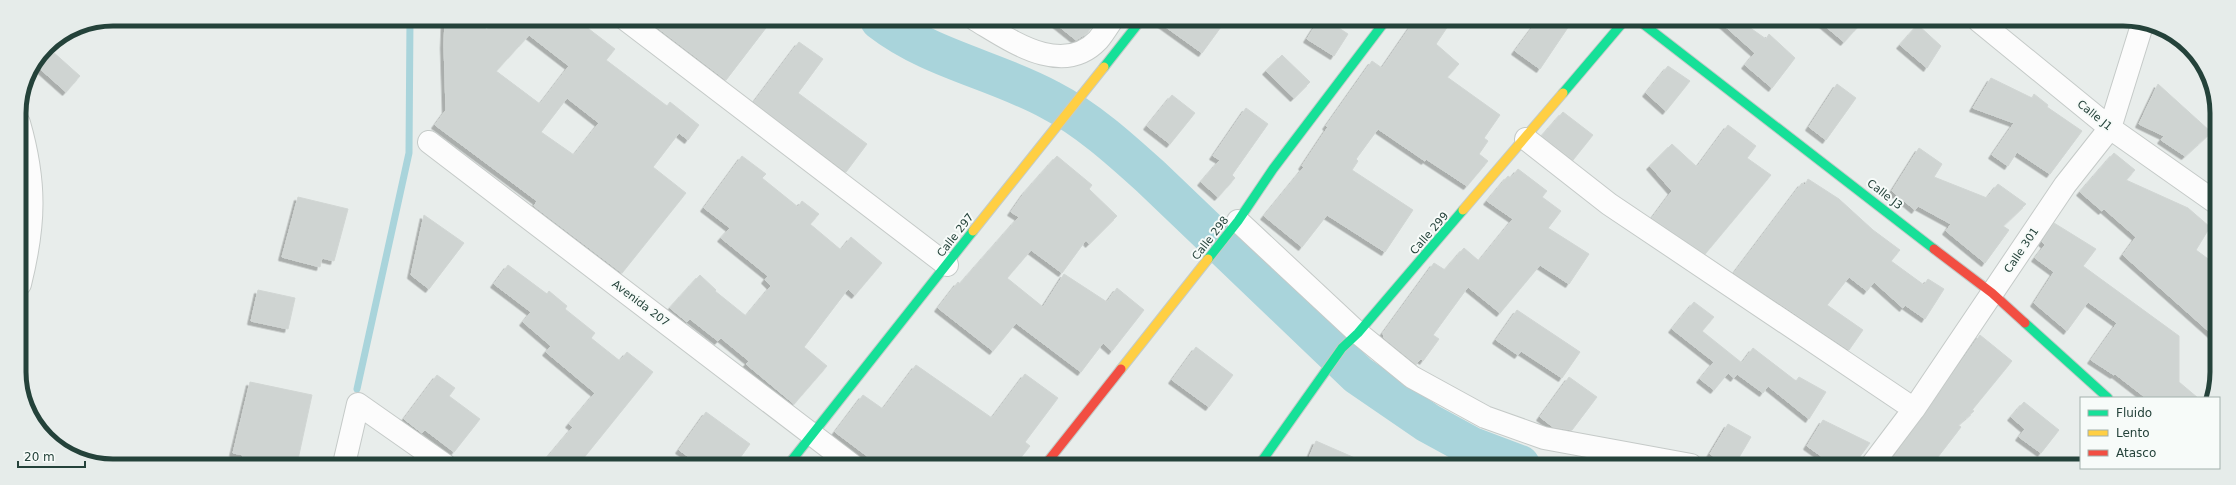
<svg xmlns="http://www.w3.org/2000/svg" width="2236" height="485" font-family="'DejaVu Sans',sans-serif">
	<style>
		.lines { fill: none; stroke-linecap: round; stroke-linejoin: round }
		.stream { stroke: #a9d4db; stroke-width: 7 }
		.river { stroke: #a9d4db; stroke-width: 40 }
		.building { fill: #cfd4d2; stroke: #d1d6d4; fill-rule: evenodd; filter: url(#shadow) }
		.street-casing { stroke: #c5cac8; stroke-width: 24 }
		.fast-casing { stroke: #c3cbc8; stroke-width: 11 }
		.slow-casing { stroke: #c3cbc8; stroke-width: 11 }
		.jam-casing { stroke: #c3cbc8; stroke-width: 11 }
		.street { stroke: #fcfcfc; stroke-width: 22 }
		.fast { stroke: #16e098; stroke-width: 9 }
		.slow { stroke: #ffcf43; stroke-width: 9 }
		.jam { stroke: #f24e42; stroke-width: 9 }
		.labels { text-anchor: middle; stroke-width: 4; stroke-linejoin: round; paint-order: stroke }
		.street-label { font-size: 11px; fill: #24423a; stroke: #f7fbf9 }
		.rim { fill: none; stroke: #24423a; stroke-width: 5 }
	</style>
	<defs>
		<filter id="shadow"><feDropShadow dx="-3.5" dy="3.5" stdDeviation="0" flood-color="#0004"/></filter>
	</defs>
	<rect width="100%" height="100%" fill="#e8edeb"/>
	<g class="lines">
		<path class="stream" d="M 357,389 L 409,153 L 410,19"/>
		<path class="river" d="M 880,20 C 930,59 995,70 1050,100 C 1087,119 1120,149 1151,177 L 1358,375 L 1428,423 L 1472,447 L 1520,465"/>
	</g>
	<path class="building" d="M 445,19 L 475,19 L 487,30 L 497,19 L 576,19 L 615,49 L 606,60 L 667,106 L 670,102 L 699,125 L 688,140 L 679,133 L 653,167 L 686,193 L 622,273 L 534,206 L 537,201 L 435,125 L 446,110 L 444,45 ZM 529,35 L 569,66 L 540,104 L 496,71 ZM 567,98 L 599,123 L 574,155 L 541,132 Z
		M 659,19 L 772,20 L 726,80 L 654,25 Z
		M 1051,20 L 1097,20 L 1087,33 L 1076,40 Z
		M 1156,20 L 1226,20 L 1202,53 Z
		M 1319,20 L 1327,20 L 1348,34 L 1334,56 L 1307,39 Z
		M 1415,20 L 1452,20 L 1436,44 L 1459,64 L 1447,77 L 1500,115 L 1484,138 L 1488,141 L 1479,154 L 1488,161 L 1467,186 L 1426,159 L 1425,161 L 1378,129 L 1356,159 L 1358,161 L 1352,170 L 1413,210 L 1385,252 L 1327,215 L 1302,247 L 1264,216 L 1304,167 L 1302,166 L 1328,127 L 1326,126 L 1372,61 L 1382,68 Z
		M 1538,20 L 1573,20 L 1540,69 L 1515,51 Z
		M 1718,20 L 1739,20 L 1766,39 L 1769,34 L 1795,58 L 1772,88 L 1745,65 L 1755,53 Z
		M 1818,20 L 1843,20 L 1863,21 L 1844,42 Z
		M 1918,25 L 1941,46 L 1927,68 L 1900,45 Z
		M 799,42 L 823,59 L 798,93 L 867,144 L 846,172 L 754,102 Z
		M 52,51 L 80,76 L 66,92 L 38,67 Z
		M 1282,55 L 1310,82 L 1294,98 L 1266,71 Z
		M 1668,66 L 1690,81 L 1666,111 L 1646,93 Z
		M 1991,78 L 2032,98 L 2034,94 L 2048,105 L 2047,107 L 2082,131 L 2050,174 L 2017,152 L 2008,166 L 1992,155 L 2014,123 L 1973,108 Z
		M 1837,84 L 1856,98 L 1826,140 L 1809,127 Z
		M 2158,84 L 2211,132 L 2185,156 L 2161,140 L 2164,136 L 2139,124 Z
		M 1172,95 L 1195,113 L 1170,144 L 1147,126 Z
		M 1246,108 L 1268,124 L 1232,175 L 1235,178 L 1218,197 L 1201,182 L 1220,160 L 1213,156 Z
		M 1563,112 L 1593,135 L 1573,160 L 1542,136 Z
		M 1728,125 L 1756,146 L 1747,158 L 1771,175 L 1705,254 L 1652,218 L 1672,191 L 1650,166 L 1672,144 L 1697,167 Z
		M 1919,148 L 1942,164 L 1934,177 L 1987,198 L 1998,184 L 2026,204 L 2003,226 L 2009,230 L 1985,263 L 1946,231 L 1951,224 L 1918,206 L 1915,210 L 1892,191 Z
		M 2114,153 L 2135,170 L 2126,180 L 2188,208 L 2210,227 L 2196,250 L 2215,264 L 2215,337 L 2123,255 L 2136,237 L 2104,209 L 2102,211 L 2080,192 Z
		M 742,156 L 766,174 L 762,178 L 798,207 L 802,201 L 819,214 L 810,224 L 841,250 L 851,237 L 882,263 L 855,295 L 848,289 L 804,347 L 827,366 L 794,404 L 746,364 L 749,361 L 721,338 L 718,341 L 690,319 L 687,322 L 670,308 L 700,275 L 716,290 L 715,291 L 746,316 L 771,286 L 765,280 L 768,276 L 721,238 L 730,228 L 704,208 Z
		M 1057,156 L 1092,185 L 1089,189 L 1117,216 L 1089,244 L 1086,240 L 1062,273 L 1031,250 L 1007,278 L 1043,307 L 1064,274 L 1107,302 L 1117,288 L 1144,310 L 1112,351 L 1103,343 L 1081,372 L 1016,323 L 993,351 L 938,308 L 958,282 L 960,284 L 1019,217 L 1011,212 L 1025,192 Z
		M 1518,169 L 1547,191 L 1542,197 L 1561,211 L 1548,228 L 1589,254 L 1569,284 L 1540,265 L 1500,313 L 1468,287 L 1433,335 L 1439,339 L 1423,361 L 1421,359 L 1416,364 L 1384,338 L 1383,333 L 1434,263 L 1445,270 L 1464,248 L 1479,261 L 1513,219 L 1487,201 L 1508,176 L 1511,178 Z
		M 1808,179 L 1839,199 L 1873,230 L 1900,250 L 1891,261 L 1924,285 L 1928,279 L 1944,289 L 1925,319 L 1905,305 L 1903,308 L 1874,282 L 1867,291 L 1849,277 L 1827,305 L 1863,330 L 1849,350 L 1734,273 L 1802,183 L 1805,185 Z
		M 298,197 L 348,209 L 334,261 L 322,258 L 320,267 L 282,257 Z
		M 424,215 L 464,243 L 429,289 L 411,275 Z
		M 2054,223 L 2096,249 L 2083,266 L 2179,336 L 2179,382 L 2198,398 L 2146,398 L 2115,374 L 2114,375 L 2091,360 L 2117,323 L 2088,302 L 2067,331 L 2034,303 L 2054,272 L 2035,258 L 2045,245 L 2042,242 Z
		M 508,265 L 547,294 L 549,291 L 567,306 L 565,309 L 595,333 L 591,338 L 620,361 L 627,352 L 653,372 L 578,465 L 541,465 L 573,427 L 569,424 L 595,393 L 546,352 L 551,346 L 523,322 L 531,312 L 494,284 Z
		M 258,290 L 295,298 L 288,329 L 251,321 Z
		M 1694,302 L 1714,317 L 1702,331 L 1742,363 L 1753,348 L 1796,381 L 1799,377 L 1826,392 L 1809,419 L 1768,386 L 1763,393 L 1737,374 L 1734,378 L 1728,373 L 1714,390 L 1700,379 L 1714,362 L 1672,329 Z
		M 1517,310 L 1580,352 L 1562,378 L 1521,351 L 1518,355 L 1496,340 Z
		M 1980,335 L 2012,361 L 1972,410 L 1974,411 L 1958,425 L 1961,427 L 1931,466 L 1895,466 L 1891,461 Z
		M 1196,347 L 1233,375 L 1209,407 L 1172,380 Z
		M 916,365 L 992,418 L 1025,374 L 1058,398 L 1025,442 L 1030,446 L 1015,465 L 879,465 L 835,432 L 863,395 L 883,409 Z
		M 437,375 L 455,388 L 449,396 L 480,419 L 454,452 L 425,430 L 422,433 L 404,419 Z
		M 1569,377 L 1597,397 L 1572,430 L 1553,427 L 1540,417 Z
		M 250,382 L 312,395 L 297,464 L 241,464 L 243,455 L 233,453 Z
		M 2024,402 L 2059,430 L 2041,453 L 2019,437 L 2025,429 L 2011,417 Z
		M 706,412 L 750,444 L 735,465 L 700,465 L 679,450 Z
		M 1823,420 L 1870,443 L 1853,466 L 1835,466 L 1807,446 Z
		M 1728,424 L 1751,437 L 1734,466 L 1729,466 L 1710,454 Z
		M 1316,441 L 1371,465 L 1306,465 Z"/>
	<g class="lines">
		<g class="street-casing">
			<path id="street" d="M 625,19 L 947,265
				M 976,20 C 1010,40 1062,78 1098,40 C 1103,34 1108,26 1112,20
				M 1979,21 L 2110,128 L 2215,202
				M 19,123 C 36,182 35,224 20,284
				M 1526,139 L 1609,204 L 1914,409
				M 429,142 L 852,465
				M 1238,221 L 1358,333 L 1412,377 L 1485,417 L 1544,438 L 1691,465
				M 344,464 L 358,404 L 445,465
				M 1871,466 L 1914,409 L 2065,185 L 2110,128 L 2143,22"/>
		</g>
		<g class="fast-casing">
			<path id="fast" d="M 1638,20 L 1934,249
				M 1104,67 L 1141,20
				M 1563,93 L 1625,20
				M 1208,259 L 1238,221 L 1273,169 L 1386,20
				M 2025,323 L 2108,398
				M 788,465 L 973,231
				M 1259,465 L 1342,348 L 1358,333 L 1463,210"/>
		</g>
		<g class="slow-casing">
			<path id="slow" d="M 1463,210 L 1563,93
				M 973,231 L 1104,67
				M 1121,369 L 1208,259"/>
		</g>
		<g class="jam-casing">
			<path id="jam" d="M 1934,249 L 1992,293 L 2025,323
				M 1045,465 L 1121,369"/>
		</g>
		<use href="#street" class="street"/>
		<use href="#fast" class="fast"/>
		<use href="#slow" class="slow"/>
		<use href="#jam" class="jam"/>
	</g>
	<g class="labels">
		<g class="street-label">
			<text transform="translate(2095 115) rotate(39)" y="4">Calle J1</text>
			<text transform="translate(1885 194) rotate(38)" y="4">Calle J3</text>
			<text transform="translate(1429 233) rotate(-49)" y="4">Calle 299</text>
			<text transform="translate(955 235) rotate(-52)" y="4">Calle 297</text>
			<text transform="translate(1210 238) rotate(-52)" y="4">Calle 298</text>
			<text transform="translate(2021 250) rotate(-56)" y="4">Calle 301</text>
			<text transform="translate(641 303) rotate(37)" y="4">Avenida 207</text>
		</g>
	</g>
	<path d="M0 0H2236V485H0ZM113 26H2123A87 87 0 0 1 2210 113V372A87 87 0 0 1 2123 459H113A87 87 0 0 1 26 372V113A87 87 0 0 1 113 26Z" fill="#e6ecea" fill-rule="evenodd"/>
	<path class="rim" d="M113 26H2123A87 87 0 0 1 2210 113V372A87 87 0 0 1 2123 459H113A87 87 0 0 1 26 372V113A87 87 0 0 1 113 26Z"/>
	<rect x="2080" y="397" width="140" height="72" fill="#f7fbf9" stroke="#a3b1ad"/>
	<rect x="2088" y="410" width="20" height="6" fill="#16e098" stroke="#a3b1ad"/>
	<text x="2116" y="417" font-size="12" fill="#24423a">Fluido</text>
	<rect x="2088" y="430" width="20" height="6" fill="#ffcf43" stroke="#a3b1ad"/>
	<text x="2116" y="437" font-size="12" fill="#24423a">Lento</text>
	<rect x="2088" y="450" width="20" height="6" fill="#f24e42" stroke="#a3b1ad"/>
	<text x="2116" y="457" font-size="12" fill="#24423a">Atasco</text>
	<path d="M18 461v6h67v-6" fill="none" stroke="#24423a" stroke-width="2"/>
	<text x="24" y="461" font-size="12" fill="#24423a" stroke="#f7fbf9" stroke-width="3" paint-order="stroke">20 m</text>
</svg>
